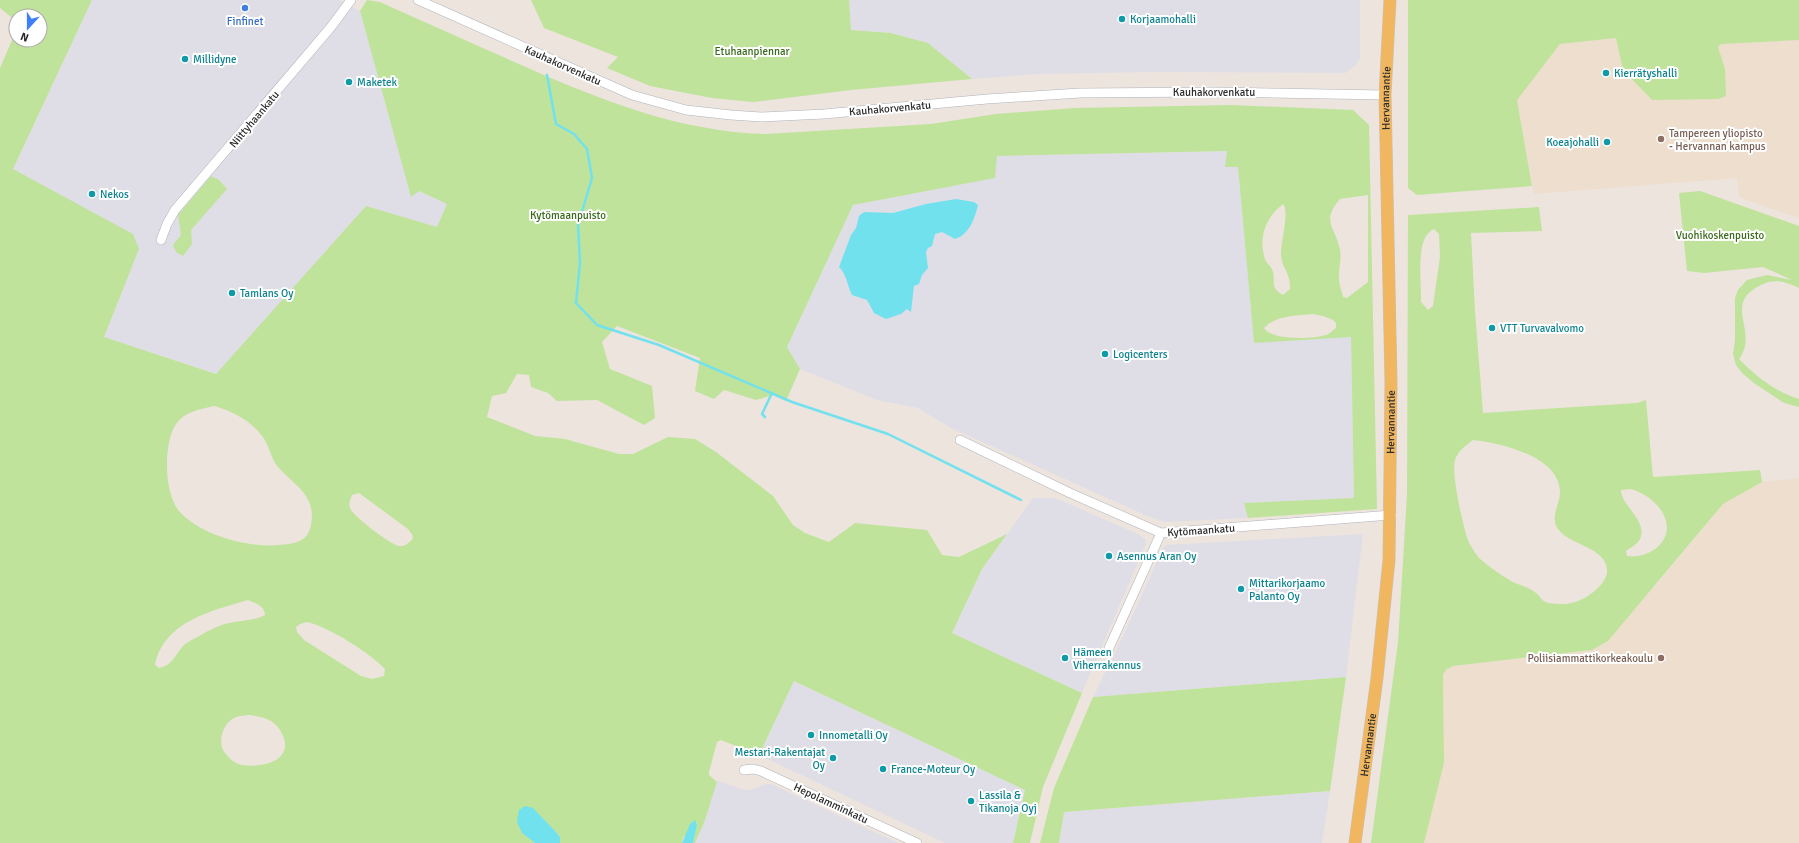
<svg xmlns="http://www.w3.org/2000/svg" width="1799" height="843" font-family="Signika,sans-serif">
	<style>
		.industrial { fill: #dfdee6 }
		.education { fill: #eedece }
		.green { fill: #bfe39b; fill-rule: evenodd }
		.water { fill: #72e1ee }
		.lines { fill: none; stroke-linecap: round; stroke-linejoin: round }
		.stream { stroke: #72e1ee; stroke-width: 2.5 }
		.minor-casing { stroke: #aeb3bb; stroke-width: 10 }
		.major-casing { stroke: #c4c4c4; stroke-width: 13 }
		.minor { stroke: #fff; stroke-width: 9 }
		.major { stroke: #f0b760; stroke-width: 12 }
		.shop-dot { fill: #3f7fe0; stroke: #fff; stroke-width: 1.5 }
		.culture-dot { fill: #0f9aa8; stroke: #fff; stroke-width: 1.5 }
		.education-dot { fill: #8d6e63; stroke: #fff; stroke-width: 1.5 }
		.labels { text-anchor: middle; stroke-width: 4; stroke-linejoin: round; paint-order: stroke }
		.culture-label { font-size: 11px; fill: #0d838f; stroke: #fff; text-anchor: start }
		.shop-label { font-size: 11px; fill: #366cbe; stroke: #fff }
		.park-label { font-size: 11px; fill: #38691b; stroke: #fff }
		.street-label { font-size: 11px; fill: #2b2b2b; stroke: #fff }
		.education-label { font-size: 11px; fill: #785e54; stroke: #fff; text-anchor: start }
	</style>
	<rect width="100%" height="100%" fill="#ede4de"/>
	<path class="industrial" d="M 92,0 L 339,0 L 360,11 L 411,196 L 419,191 L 447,204 L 437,227 L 366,206 L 217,374 L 104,337 L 139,249 L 13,169 Z
		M 849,0 L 1360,0 L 1360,59 L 1355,66 L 1345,73 L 1154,72 L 1039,74 L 972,79 L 928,43 L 891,33 L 850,30 Z
		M 1227,151 L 1238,167 L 1254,342 L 1351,336 L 1354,498 L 1245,503 L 1248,518 L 1165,522 L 1152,518 L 949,427 L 918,408 L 877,400 L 800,369 L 787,347 L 853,205 L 994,178 L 997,156 Z
		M 1033,498 L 1055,498 L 1138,534 L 1145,539 L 1146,544 L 1082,693 L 952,633 L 982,569 Z
		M 1363,534 L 1346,677 L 1093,697 L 1127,628 L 1163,548 L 1167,545 Z
		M 794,681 L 1025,790 L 1013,843 L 945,843 L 759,755 Z
		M 716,780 L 744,790 L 750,790 L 766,784 L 771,784 L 898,843 L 695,843 L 704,823 L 717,782 Z
		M 1330,791 L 1322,843 L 1059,843 L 1064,812 Z"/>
	<path class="education" d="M 1799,25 L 1799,218 L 1743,199 L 1739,196 L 1737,178 L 1534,194 L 1517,100 L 1560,44 L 1616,38 Z
		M 1799,478 L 1799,843 L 1424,843 L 1444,763 L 1443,674 L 1447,669 L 1453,666 L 1592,650 L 1657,584 L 1723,504 L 1762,482 Z"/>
	<path class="green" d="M 0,0 L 92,0 L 13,169 L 133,234 L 139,249 L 104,337 L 216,374 L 366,206 L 437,227 L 447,204 L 419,191 L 411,197 L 360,11 L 367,0 L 380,2 C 427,23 473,44 519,64 C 598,99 679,132 766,134 L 931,124 L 996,114 L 1075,108 L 1231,105 L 1353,110 L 1369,125 L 1377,509 L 1248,518 L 1244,503 L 1354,498 L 1351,337 L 1254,343 L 1238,167 L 1225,167 L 1227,151 L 997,156 L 995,178 L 853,205 L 787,347 L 800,369 L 786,401 L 773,395 L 756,400 L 724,390 L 714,399 L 695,391 L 700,358 L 617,326 L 602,342 L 610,369 L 652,386 L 655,418 L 644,425 L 597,400 L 557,401 L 548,393 L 531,387 L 529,375 L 517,374 L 506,393 L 492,396 L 487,417 L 535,436 L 565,439 L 619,454 L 633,454 L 668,437 L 695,439 L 716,452 L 773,496 L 793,525 L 805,533 L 829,542 L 855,523 L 927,530 L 942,555 L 959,557 L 1007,534 L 982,569 L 952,633 L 1082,693 L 1043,787 L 1030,843 L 1013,843 L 1025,790 L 794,681 L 759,755 L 721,740 L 717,742 L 709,772 L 709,775 L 717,782 L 704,823 L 695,843 L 693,843 L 697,822 L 683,838 L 682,843 L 560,843 L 559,835 L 536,812 L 522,833 L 535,843 L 0,843 L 0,68 L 16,31 L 16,40 L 40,40 L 40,16 L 16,16 L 16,21 L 0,8 ZM 1368,195 L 1368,282 L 1347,298 L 1343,297 C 1342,291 1339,285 1339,279 C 1338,270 1342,259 1340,250 C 1336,227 1320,222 1340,199 ZM 1283,204 C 1290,212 1280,244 1281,256 C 1282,268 1291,274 1290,289 L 1283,295 C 1268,287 1277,281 1272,269 C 1270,265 1266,263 1265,259 C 1258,237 1266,217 1283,204 ZM 1313,314 L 1323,316 L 1333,320 L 1336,323 L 1336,328 C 1333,330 1330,334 1326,335 C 1312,339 1272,341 1264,328 C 1276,315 1296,316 1313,314 ZM 214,406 C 232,411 250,420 262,436 C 268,443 270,454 275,463 C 291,485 317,492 311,525 C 308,542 294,544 279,545 C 248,548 200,535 179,511 C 164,494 163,443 176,424 C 184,412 200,409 214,406 ZM 359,493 L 408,529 L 413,536 L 412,540 C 408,543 405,547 399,546 C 391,545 356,518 351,510 C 348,505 350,500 352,495 ZM 248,600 C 255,603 265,606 265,615 C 254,621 242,620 229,623 C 215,626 203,634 190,641 C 176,648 176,665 159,668 L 155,665 C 164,621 212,611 248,600 ZM 307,622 C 331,628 368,652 385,669 L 384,676 L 372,679 L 361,676 L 304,640 L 297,632 L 296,627 L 300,624 ZM 249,715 C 264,717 277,720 283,736 C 285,740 286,746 284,751 C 278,765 255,767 242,765 C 235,764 229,758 225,753 C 216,742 224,721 236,717 C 240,716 245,715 249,715 Z
		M 531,0 L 849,0 L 851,30 L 891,33 L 928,43 L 972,79 L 851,90 L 753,102 L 712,98 L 650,86 L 607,68 L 618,57 L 544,28 Z
		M 1408,0 L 1799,0 L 1799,40 L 1721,44 L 1718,47 L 1725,69 L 1726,96 L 1718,99 L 1652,100 L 1623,70 L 1616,38 L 1560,44 L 1517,100 L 1532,186 L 1417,195 L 1408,188 Z
		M 211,176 L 219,180 L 227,189 L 191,230 L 192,244 L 183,256 L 176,252 L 173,245 L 181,235 L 178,215 Z
		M 1700,191 L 1799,226 L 1799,288 C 1785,282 1776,278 1761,285 C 1721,304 1760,331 1739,359 C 1757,377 1774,391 1799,399 L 1799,407 L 1784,403 L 1754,383 L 1742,373 L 1736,365 L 1733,354 L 1735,340 L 1735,298 L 1738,290 L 1747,280 L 1767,275 L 1792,280 L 1763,267 L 1704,273 L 1687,271 L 1679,193 Z
		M 1539,207 L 1542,231 L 1471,233 L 1475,311 L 1483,413 L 1637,403 L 1646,400 L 1653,477 L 1760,470 L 1762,482 L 1723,504 L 1608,641 L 1592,650 L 1453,666 L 1447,669 L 1443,674 L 1444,763 L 1424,843 L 1371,843 L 1398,642 L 1407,495 L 1408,215 ZM 1434,229 L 1439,234 L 1440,257 L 1433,306 L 1428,310 L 1421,302 C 1422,284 1414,237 1434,229 ZM 1473,440 C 1501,443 1562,457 1560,494 C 1559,505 1550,518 1558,529 C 1570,546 1608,547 1607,572 C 1607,579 1598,589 1592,593 C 1579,603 1566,606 1549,603 C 1542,602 1541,597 1536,593 C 1529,587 1519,585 1511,581 C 1501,575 1488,566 1479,558 C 1475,553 1470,545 1468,540 C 1463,527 1451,472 1455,460 C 1458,451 1465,446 1473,440 ZM 1630,489 C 1644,492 1662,505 1666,521 C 1672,544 1646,559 1627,556 L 1626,551 C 1630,548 1638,544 1640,539 C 1648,520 1621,506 1621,490 Z
		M 1346,677 L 1330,791 L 1064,812 L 1059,843 L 1040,843 L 1054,788 L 1093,697 Z"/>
	<path class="water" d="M 956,199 L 974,202 L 978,205 C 975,218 969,235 955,239 L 942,232 L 935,234 L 932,246 L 928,248 L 926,252 L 928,268 L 922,275 L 919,284 L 914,286 L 911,312 L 907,309 L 901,314 L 886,319 L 874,313 L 867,300 L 852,295 C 847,285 847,275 839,267 L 851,235 L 856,228 L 859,216 L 864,212 L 893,213 L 926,204 Z
		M 525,806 L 533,808 L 557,833 L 560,837 L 560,843 L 535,843 L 522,833 L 517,822 L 519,810 Z
		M 695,820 L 697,825 L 693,843 L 682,843 L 690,824 Z"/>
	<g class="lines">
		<path class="stream" d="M 547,75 L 556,124 L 574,134 L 587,149 L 592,178 L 578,225 L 580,263 L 576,303 L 597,325 L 659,345 L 792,402 L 888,434 L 1021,500
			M 765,417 L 762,414 L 772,393"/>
		<g class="minor-casing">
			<path id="minor" d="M 418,0 L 632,95 L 686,110 L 731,115 L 761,117 L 824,114 L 987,99 L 1080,93 L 1214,92 L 1385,95
				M 161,240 L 167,224 L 175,210 L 331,27 L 351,0
				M 960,440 L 1070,493 L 1161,533 L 1391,515
				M 1109,648 L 1161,533
				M 744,770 L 753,769 L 761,771 L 917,843"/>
		</g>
		<g class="major-casing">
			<g id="major">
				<path id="s1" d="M 1355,843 L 1377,678 L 1389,560 L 1391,382 L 1385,95 L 1390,0"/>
			</g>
		</g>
		<use href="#minor" class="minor"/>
		<use href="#major" class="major"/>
	</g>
	<circle class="shop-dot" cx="245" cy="8" r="4"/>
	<g class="culture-dot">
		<circle cx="1122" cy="19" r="4"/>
		<circle cx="185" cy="59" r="4"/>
		<circle cx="1606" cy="73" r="4"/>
		<circle cx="349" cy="82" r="4"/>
		<circle cx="1607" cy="142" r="4"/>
		<circle cx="92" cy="194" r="4"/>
		<circle cx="232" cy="293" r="4"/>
		<circle cx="1492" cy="328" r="4"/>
		<circle cx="1105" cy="354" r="4"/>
		<circle cx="1109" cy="556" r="4"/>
		<circle cx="1241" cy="589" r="4"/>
		<circle cx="1065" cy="658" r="4"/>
		<circle cx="811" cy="735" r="4"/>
		<circle cx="833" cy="758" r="4"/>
		<circle cx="883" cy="769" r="4"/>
		<circle cx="971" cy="801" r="4"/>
	</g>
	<g class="education-dot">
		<circle cx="1661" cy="139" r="4"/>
		<circle cx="1661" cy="658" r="4"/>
	</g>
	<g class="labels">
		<g class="culture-label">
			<text x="1130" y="23">Korjaamohalli</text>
			<text x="193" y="63">Millidyne</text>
			<text x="1614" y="77">Kierrätyshalli</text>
			<text x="357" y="86">Maketek</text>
			<text x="1599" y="146" text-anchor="end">Koeajohalli</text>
			<text x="100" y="198">Nekos</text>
			<text x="240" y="297">Tamlans Oy</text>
			<text x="1500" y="332">VTT Turvavalvomo</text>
			<text x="1113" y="358">Logicenters</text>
			<text x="1117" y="560">Asennus Aran Oy</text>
			<text x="1249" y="587">Mittarikorjaamo<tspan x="1249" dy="13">Palanto Oy</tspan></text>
			<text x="1073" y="656">Hämeen<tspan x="1073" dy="13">Viherrakennus</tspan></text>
			<text x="819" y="739">Innometalli Oy</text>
			<text x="825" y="756" text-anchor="end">Mestari-Rakentajat<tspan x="825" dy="13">Oy</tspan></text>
			<text x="891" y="773">France-Moteur Oy</text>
			<text x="979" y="799">Lassila &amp;<tspan x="979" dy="13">Tikanoja Oyj</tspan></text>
		</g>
		<g class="shop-label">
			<text x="245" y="25">Finfinet</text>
		</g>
		<g class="park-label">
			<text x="752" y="55">Etuhaanpiennar</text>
			<text x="568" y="219">Kytömaanpuisto</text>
			<text x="1720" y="239">Vuohikoskenpuisto</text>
		</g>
		<g class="street-label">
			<text transform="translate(563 65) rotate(24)" y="4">Kauhakorvenkatu</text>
			<text x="1214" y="96">Kauhakorvenkatu</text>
			<text dy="4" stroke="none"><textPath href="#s1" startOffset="747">Hervannantie</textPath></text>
			<text transform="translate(890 108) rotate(-5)" y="4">Kauhakorvenkatu</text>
			<text transform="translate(254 119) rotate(-50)" y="4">Niittyhaankatu</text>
			<text dy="4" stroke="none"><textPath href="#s1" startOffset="423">Hervannantie</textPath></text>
			<text transform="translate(1201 530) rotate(-4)" y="4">Kytömaankatu</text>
			<text dy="4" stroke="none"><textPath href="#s1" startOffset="99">Hervannantie</textPath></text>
			<text transform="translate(831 803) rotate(25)" y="4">Hepolamminkatu</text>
		</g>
		<g class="education-label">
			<text x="1669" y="137">Tampereen yliopisto<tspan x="1669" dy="13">- Hervannan kampus</tspan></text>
			<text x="1653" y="662" text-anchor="end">Poliisiammattikorkeakoulu</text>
		</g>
	</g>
	<g transform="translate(28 28) rotate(201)"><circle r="19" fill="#ffffff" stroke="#aaaaaa"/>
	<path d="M0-3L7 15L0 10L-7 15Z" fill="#3f80f9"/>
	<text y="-6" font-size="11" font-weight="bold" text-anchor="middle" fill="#2b2b2b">N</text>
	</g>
</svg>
